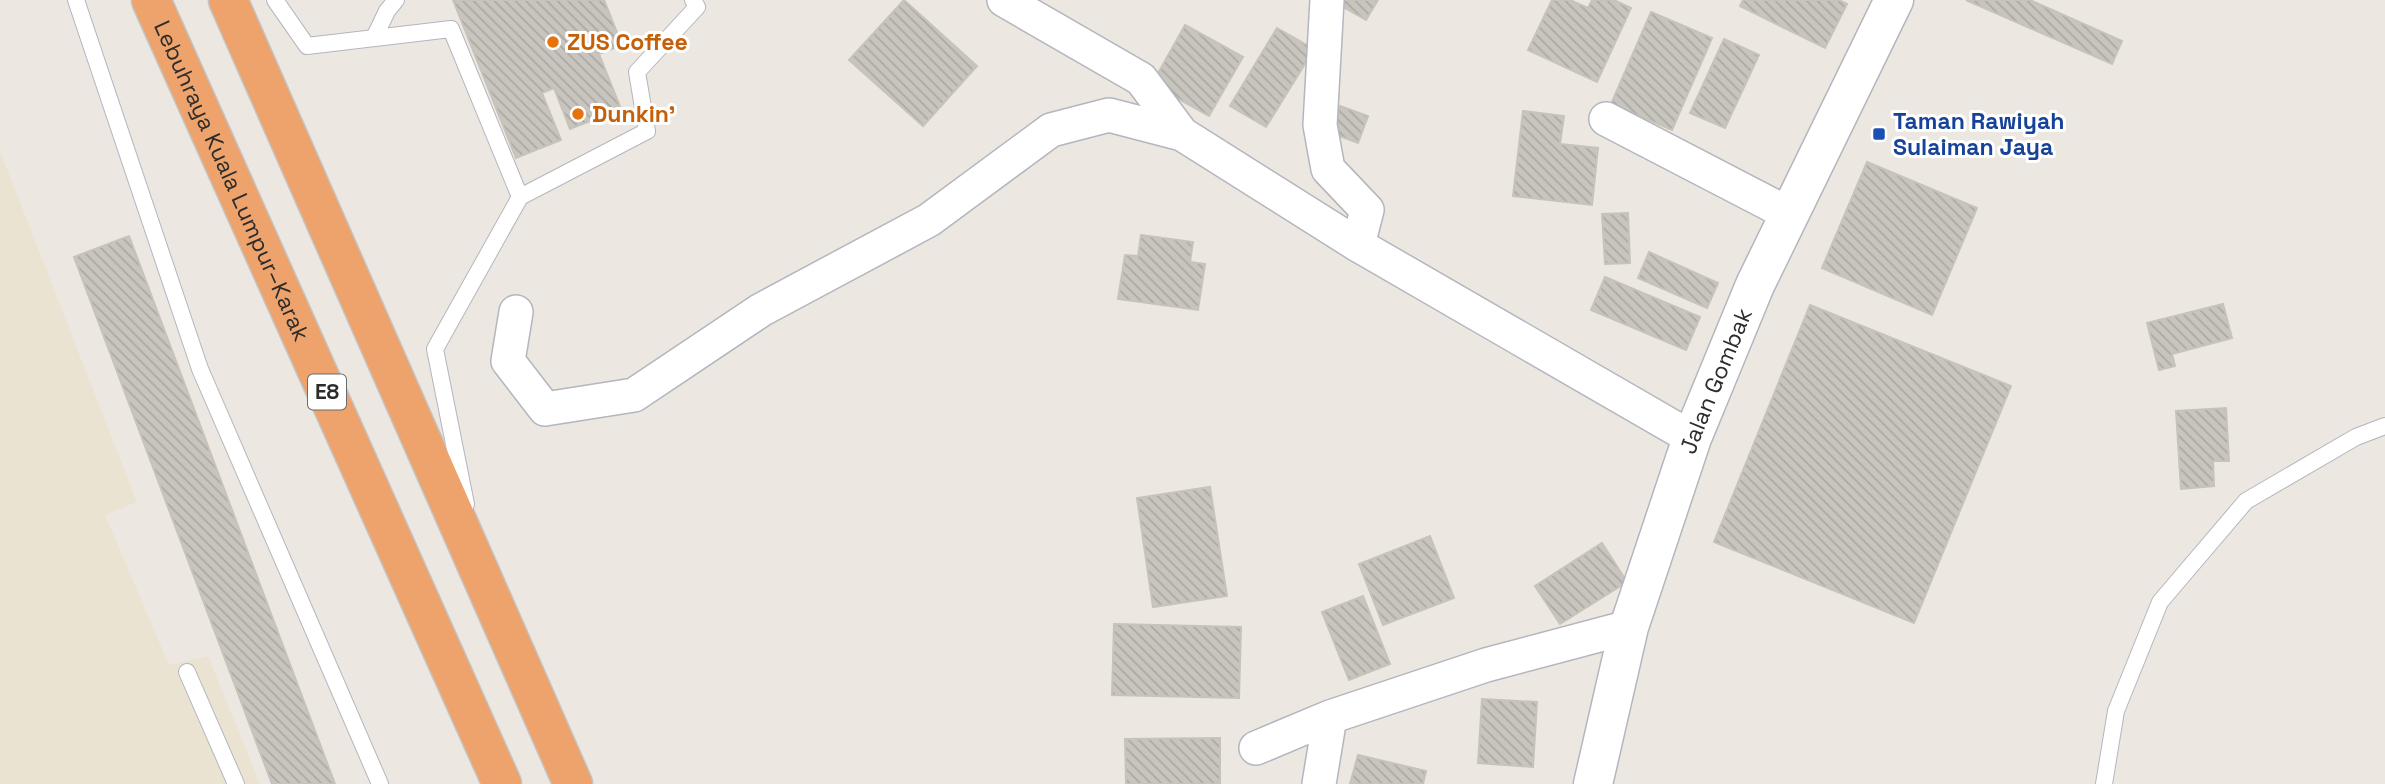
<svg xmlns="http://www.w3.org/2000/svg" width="2385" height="784" font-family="'Space Grotesk',sans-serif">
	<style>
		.education { fill: #ebe3d2 }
		.building { fill: url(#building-back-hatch); stroke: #c7c3ba; stroke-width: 2 }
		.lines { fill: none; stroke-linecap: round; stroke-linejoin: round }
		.service-casing { stroke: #b4b6be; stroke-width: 18 }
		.minor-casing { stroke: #b4b6be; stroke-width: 36 }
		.secondary-casing { stroke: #b4b6be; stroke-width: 41 }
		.motorway-casing { stroke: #c4c4c4; stroke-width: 41 }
		.service { stroke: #fff; stroke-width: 16 }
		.minor { stroke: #fff; stroke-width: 33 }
		.secondary { stroke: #fff; stroke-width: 38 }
		.motorway { stroke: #eda36b; stroke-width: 38 }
		.food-dot { fill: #e8710a; stroke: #fff; stroke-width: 2.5 }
		.transit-dot { fill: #1a4fb4; stroke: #fff; stroke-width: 2.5 }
		.labels { text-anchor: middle; stroke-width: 6; stroke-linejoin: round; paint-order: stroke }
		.shield { fill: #fff; stroke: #6b6b6b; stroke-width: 2 }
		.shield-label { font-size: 21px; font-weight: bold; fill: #2c2c2c }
		.food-label { font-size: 23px; font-weight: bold; fill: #c56008; stroke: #fff; text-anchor: start }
		.transit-label { font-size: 23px; font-weight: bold; fill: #164399; stroke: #fff; text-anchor: start }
		.street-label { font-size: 23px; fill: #2c2c2c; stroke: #fff }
	</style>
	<defs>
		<pattern id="building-back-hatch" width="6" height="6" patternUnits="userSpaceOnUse" patternTransform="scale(1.75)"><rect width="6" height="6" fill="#c8c5be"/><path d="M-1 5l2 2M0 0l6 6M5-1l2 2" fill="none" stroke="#aca9a3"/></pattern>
	</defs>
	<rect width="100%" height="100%" fill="#ece7e0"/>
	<path class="education" d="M 0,151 L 137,502 L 105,515 L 169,665 L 208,656 L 260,784 L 0,784 Z"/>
	<path class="building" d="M 453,0 L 604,0 L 622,45 L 599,54 L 621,109 L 570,129 L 554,88 L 542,93 L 561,140 L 516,158 Z
		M 904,0 L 977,66 L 923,126 L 849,60 Z
		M 1331,0 L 1378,0 L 1366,20 Z
		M 1552,0 L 1570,0 L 1588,8 L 1592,0 L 1614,0 L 1631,8 L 1597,82 L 1528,50 Z
		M 1743,0 L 1839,0 L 1847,4 L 1825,48 L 1740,6 Z
		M 1966,0 L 2030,0 L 2122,41 L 2112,64 Z
		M 1651,12 L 1712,38 L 1672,130 L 1611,104 Z
		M 1185,25 L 1243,57 L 1209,116 L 1152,84 Z
		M 1277,28 L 1314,49 L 1266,127 L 1230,106 Z
		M 1724,39 L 1759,55 L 1725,128 L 1690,113 Z
		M 1340,106 L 1368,116 L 1358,143 L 1331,133 Z
		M 1523,111 L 1564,116 L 1560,144 L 1598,148 L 1592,205 L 1513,196 Z
		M 1867,162 L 1977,208 L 1932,315 L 1822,268 Z
		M 1628,213 L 1630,263 L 1605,264 L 1602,214 Z
		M 1141,235 L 1193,242 L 1190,262 L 1205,264 L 1198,310 L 1118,299 L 1125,255 L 1138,256 Z
		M 129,236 L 335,784 L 272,784 L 74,257 Z
		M 1649,252 L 1718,283 L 1707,308 L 1638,278 Z
		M 1605,277 L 1700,317 L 1686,350 L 1591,310 Z
		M 2223,304 L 2232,338 L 2172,354 L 2175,366 L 2159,370 L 2147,323 Z
		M 1810,305 L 2011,386 L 1914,623 L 1714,542 Z
		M 2226,408 L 2229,461 L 2213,461 L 2214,486 L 2181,489 L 2176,411 Z
		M 1210,487 L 1227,596 L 1153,607 L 1137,498 Z
		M 1430,536 L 1454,598 L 1383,625 L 1359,564 Z
		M 1602,543 L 1627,582 L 1560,624 L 1535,586 Z
		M 1363,596 L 1390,664 L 1349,680 L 1322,612 Z
		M 1114,624 L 1241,627 L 1239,698 L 1112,695 Z
		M 1482,699 L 1537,702 L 1533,767 L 1478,763 Z
		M 1220,738 L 1220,784 L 1126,784 L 1125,739 Z
		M 1358,755 L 1426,771 L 1423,784 L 1350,784 Z"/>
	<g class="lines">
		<g class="service-casing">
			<path id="service" d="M 76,0 L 200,369 L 380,784
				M 275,0 L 307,46 L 451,29 L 520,197 L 435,349 L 466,504
				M 374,38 L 387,11 L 396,0
				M 520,197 L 647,131 L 637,72 L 697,7 L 693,0
				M 187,672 L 236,784
				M 2104,784 L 2116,711 L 2160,602 L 2246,501 L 2356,437 L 2385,426"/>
		</g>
		<g class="minor-casing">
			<path id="minor" d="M 1004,0 L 1141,79 L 1182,134
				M 1327,0 L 1320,125 L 1328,169 L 1367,210 L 1358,245
				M 1606,119 L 1789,214
				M 516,312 L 508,361 L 545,409 L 634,395 L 761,310 L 929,220 L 1051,130 L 1109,115 L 1182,134 L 1358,245 L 1692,438
				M 1256,748 L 1330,717 L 1486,665 L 1629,627
				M 1319,784 L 1330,717"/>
		</g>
		<g class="secondary-casing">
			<g id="secondary">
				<path id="s1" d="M 1593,784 L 1629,627 L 1692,438 L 1755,285 L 1894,0"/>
			</g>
		</g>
		<g class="motorway-casing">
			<g id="motorway">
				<path id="s2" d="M 151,0 L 502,784"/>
				<path d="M 228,0 L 573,784"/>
			</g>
		</g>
		<use href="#service" class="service"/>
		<use href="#minor" class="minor"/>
		<use href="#secondary" class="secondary"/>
		<use href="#motorway" class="motorway"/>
	</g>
	<g class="food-dot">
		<circle cx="553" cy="42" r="7"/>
		<circle cx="578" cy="114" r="7"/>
	</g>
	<rect class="transit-dot" x="1872" y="127" width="14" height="14" rx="3.5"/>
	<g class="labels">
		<rect class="shield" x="308" y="374.5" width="38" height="35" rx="5"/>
		<g class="shield-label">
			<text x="327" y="399">E8</text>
		</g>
		<g class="food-label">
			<text x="567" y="50">ZUS Coffee</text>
			<text x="592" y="122">Dunkin'</text>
		</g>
		<g class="transit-label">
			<text x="1893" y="129">Taman Rawiyah<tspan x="1893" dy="26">Sulaiman Jaya</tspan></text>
		</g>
		<g class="street-label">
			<text dy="8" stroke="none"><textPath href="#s2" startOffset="198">Lebuhraya Kuala Lumpur–Karak</textPath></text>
			<text dy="8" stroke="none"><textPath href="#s1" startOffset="422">Jalan Gombak</textPath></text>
		</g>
	</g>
</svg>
